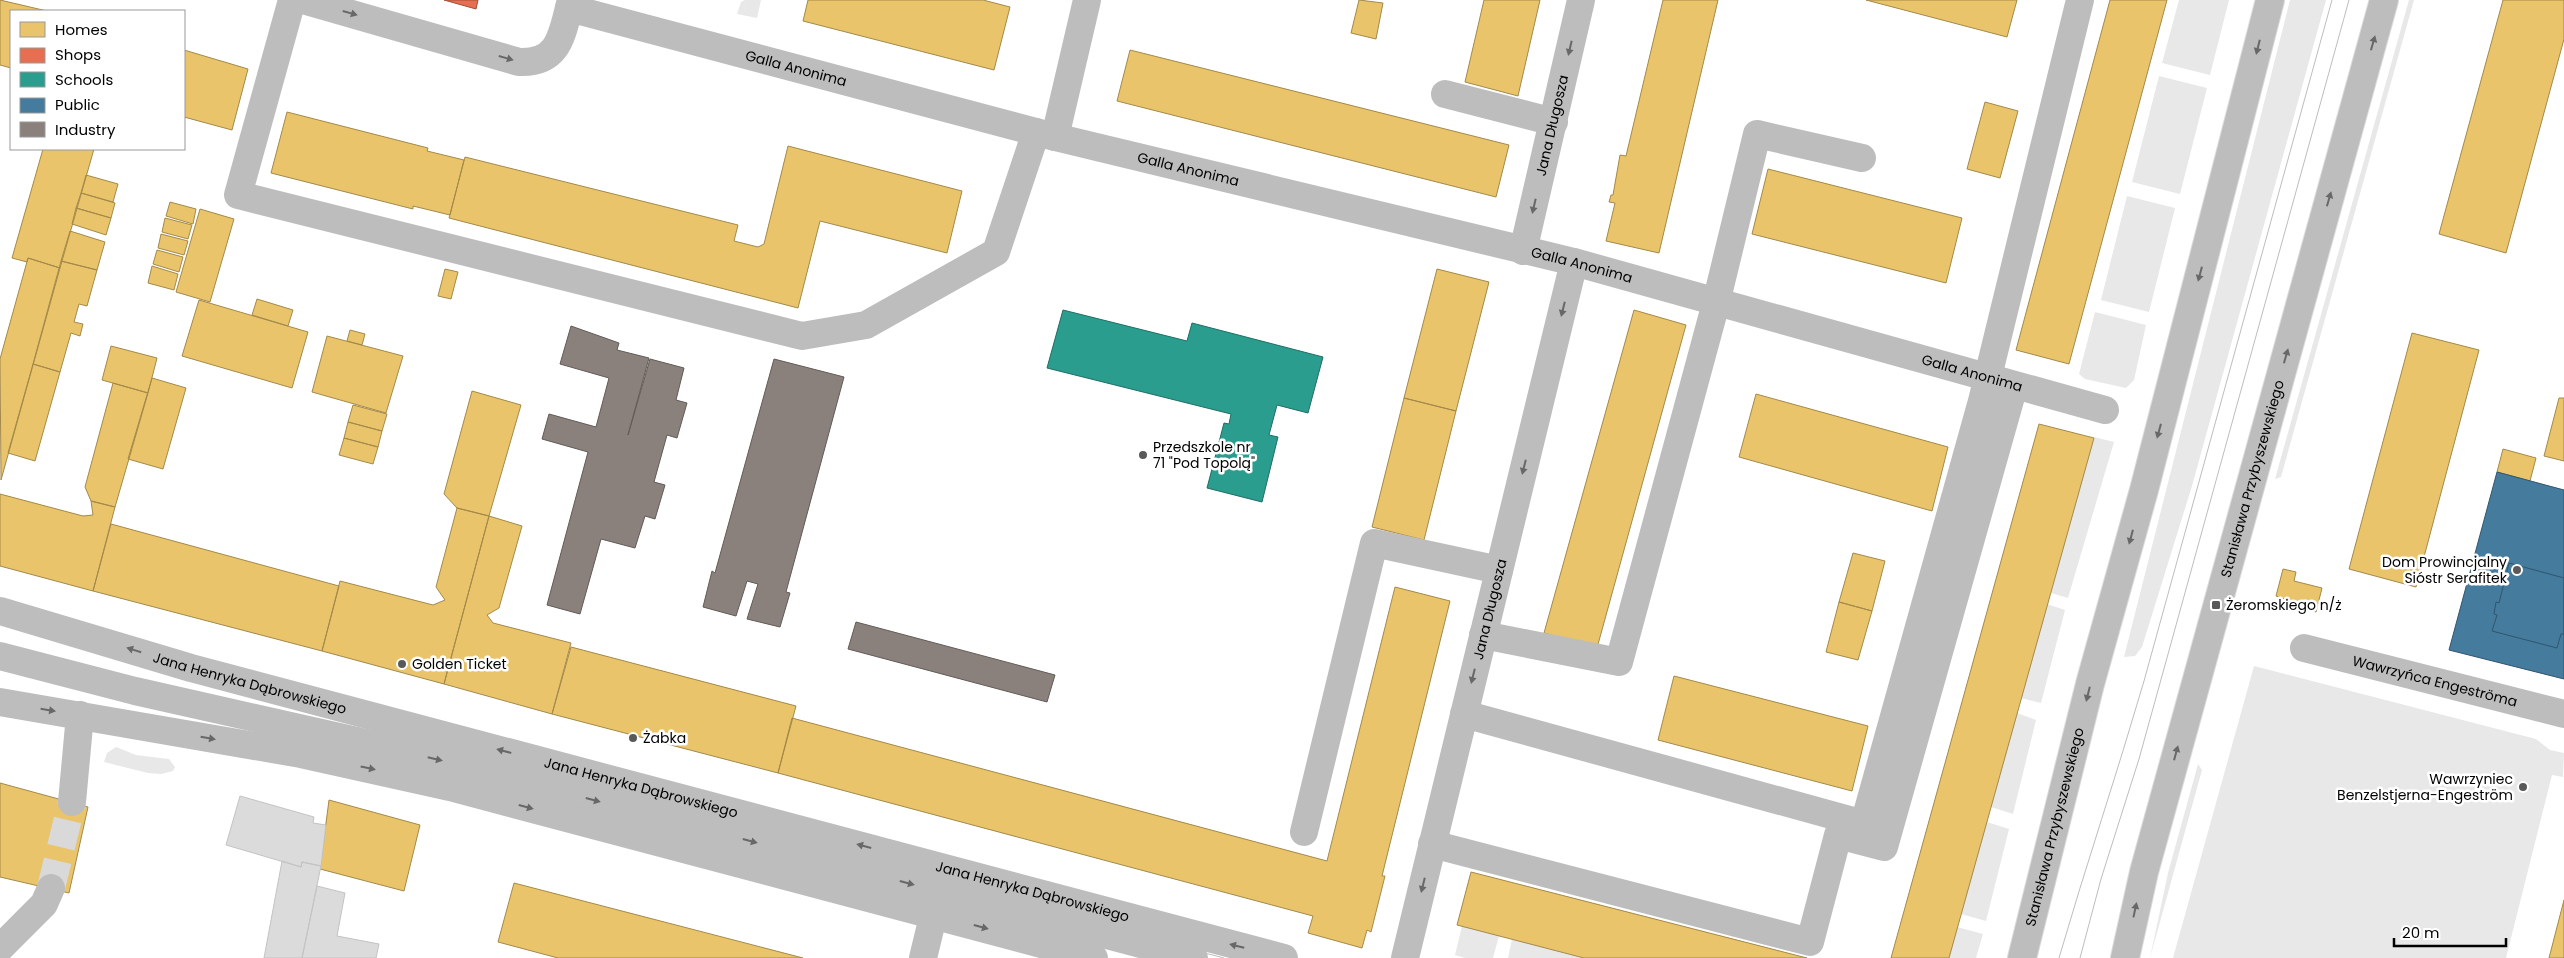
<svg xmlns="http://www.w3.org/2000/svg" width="2564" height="958" font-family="Poppins,sans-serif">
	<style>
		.green { fill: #e8e8e8 }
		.homes { fill: #e9c46a; stroke: #a3894a }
		.shops { fill: #e76f51; stroke: #a24e39 }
		.schools { fill: #2a9d8f; stroke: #1d6e64 }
		.public { fill: #457b9d; stroke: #30566e }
		.industry { fill: #8a817c; stroke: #615a57 }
		.building { fill: #dbdbdb; stroke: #c3c3c3 }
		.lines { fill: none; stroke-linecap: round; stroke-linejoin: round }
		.minor-tunnel { stroke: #d9d9d9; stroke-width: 28; stroke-dasharray: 28 14; stroke-linecap: butt }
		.major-casing { stroke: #dbdbdb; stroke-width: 30 }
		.minor { stroke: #bdbdbd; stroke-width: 28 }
		.major { stroke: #bdbdbd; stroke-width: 28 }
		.tram { stroke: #bdbdbd; stroke-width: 1 }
		.oneway { fill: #686868 }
		.poi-dot { fill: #595959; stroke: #fff; stroke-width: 2 }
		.labels { text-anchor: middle; stroke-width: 5; stroke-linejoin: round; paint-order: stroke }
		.street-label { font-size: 14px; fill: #000; stroke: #fff }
		.poi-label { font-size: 14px; fill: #000; stroke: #fff; text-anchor: start }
	</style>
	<rect width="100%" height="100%" fill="#fff"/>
	<path class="green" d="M 745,0 L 761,0 L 757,18 L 737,14 L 741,2 Z
		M 2179,0 L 2229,0 L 2210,75 L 2162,63 Z
		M 2290,0 L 2326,0 L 2192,486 L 2142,647 L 2135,656 L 2124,657 Z
		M 2409,0 L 2414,0 L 2281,477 L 2275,479 Z
		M 2159,76 L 2207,88 L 2180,194 L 2132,182 Z
		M 2127,196 L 2175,208 L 2149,312 L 2101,300 Z
		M 2095,312 L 2146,325 L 2134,380 L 2126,388 L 2085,379 L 2079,374 Z
		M 2094,437 L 2114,442 L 2068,598 L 2051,593 Z
		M 2047,604 L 2065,610 L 2041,703 L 2021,698 Z
		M 2254,666 L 2536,739 L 2550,750 L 2564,753 L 2563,777 L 2552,775 L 2506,958 L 2173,958 Z
		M 2017,713 L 2036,720 L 2013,814 L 1991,807 Z
		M 116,747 L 136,755 L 169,759 L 175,767 L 173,771 L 161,774 L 148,773 L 104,762 L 107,753 Z
		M 2198,764 L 2202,770 L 2150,958 L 2168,873 Z
		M 1987,822 L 2009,829 L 1986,921 L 1961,914 Z
		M 1462,926 L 1499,936 L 1493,958 L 1465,958 L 1455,955 Z
		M 1957,927 L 1983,934 L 1976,958 L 1949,958 Z
		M 1512,939 L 1584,958 L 1508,958 Z"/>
	<path class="homes" d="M 0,0 L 47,11 L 11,11 L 11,68 L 0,65 Z
		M 808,0 L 983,0 L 1010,7 L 994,70 L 803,21 Z
		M 1359,0 L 1383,3 L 1376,39 L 1351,33 Z
		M 1484,0 L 1540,0 L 1518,96 L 1465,82 Z
		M 1663,0 L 1718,0 L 1659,253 L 1606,241 L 1615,203 L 1609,202 L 1611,195 L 1613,195 L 1620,155 L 1626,156 Z
		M 1866,0 L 2017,0 L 2007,37 Z
		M 2110,0 L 2167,0 L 2069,364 L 2016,350 Z
		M 2503,0 L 2564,0 L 2564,39 L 2506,253 L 2439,234 Z
		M 184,50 L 248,69 L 232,130 L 184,117 Z
		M 1130,50 L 1509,145 L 1496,197 L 1117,101 Z
		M 1985,102 L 2018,111 L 2000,178 L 1967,169 Z
		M 287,112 L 428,148 L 427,151 L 464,160 L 450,215 L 413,206 L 413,209 L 271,173 Z
		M 788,146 L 962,191 L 947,253 L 820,221 L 798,308 L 449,218 L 465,157 L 738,225 L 734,241 L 758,247 L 764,244 Z
		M 43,149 L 94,149 L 60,268 L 28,258 L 27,262 L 12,258 Z
		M 1768,169 L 1962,218 L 1946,283 L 1752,234 Z
		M 86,175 L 118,184 L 113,202 L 81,193 Z
		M 81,193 L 115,203 L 111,218 L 76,208 Z
		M 170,202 L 196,209 L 193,224 L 166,216 Z
		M 76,208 L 111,218 L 106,235 L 72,224 Z
		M 200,209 L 234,219 L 210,302 L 176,292 Z
		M 165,218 L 192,225 L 188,239 L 162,232 Z
		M 70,231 L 105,242 L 97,270 L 61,261 Z
		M 161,234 L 188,241 L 184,255 L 158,248 Z
		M 157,250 L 183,257 L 179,272 L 153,264 Z
		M 28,258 L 60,268 L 1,480 L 0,359 Z
		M 61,261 L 97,270 L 87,306 L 79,304 L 74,322 L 83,324 L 80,336 L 71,333 L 60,372 L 33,364 Z
		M 152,266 L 178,274 L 174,290 L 148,283 Z
		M 445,269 L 458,272 L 451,299 L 438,296 Z
		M 1437,269 L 1489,282 L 1456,411 L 1404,398 Z
		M 257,299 L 293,310 L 288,326 L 252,315 Z
		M 199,300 L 308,332 L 292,388 L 182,356 Z
		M 1634,310 L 1686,325 L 1597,648 L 1544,633 Z
		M 350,330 L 365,334 L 362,345 L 347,341 Z
		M 2412,333 L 2479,350 L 2416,587 L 2349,569 Z
		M 327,336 L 403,356 L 386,413 L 312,392 Z
		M 111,346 L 157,358 L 148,393 L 102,380 Z
		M 33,364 L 60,372 L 35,461 L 8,453 Z
		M 152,378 L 186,388 L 163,469 L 128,459 Z
		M 113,383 L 148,393 L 115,507 L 91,501 L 85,487 Z
		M 472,391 L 521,405 L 489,516 L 457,508 L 444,494 Z
		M 1756,394 L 1948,447 L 1932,511 L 1739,457 Z
		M 1404,398 L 1456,411 L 1424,540 L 1372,527 Z
		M 2559,398 L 2564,398 L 2564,461 L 2544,456 Z
		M 353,405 L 387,414 L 382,431 L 348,422 Z
		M 348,422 L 382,431 L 378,447 L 344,438 Z
		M 2039,424 L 2094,438 L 1949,958 L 1891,958 Z
		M 344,438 L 378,447 L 373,464 L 339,455 Z
		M 2503,449 L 2536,458 L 2530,481 L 2497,472 Z
		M 0,494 L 83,516 L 93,515 L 91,501 L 115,507 L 93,591 L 0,566 Z
		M 457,508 L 489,516 L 444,684 L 322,651 L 340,581 L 433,605 L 445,600 L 436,587 Z
		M 489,516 L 522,526 L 499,608 L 487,615 L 493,623 L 571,643 L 552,714 L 444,684 Z
		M 111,524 L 339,586 L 322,651 L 93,591 Z
		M 1853,553 L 1885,561 L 1872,611 L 1839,602 Z
		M 2478,554 L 2497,559 L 2487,600 L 2467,595 Z
		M 2283,569 L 2296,572 L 2294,581 L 2322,588 L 2316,612 L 2287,604 L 2288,600 L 2276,596 Z
		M 1395,587 L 1450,601 L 1382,876 L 1385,876 L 1371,932 L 1367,930 L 1362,948 L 1308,933 L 1313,916 L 778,773 L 792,718 L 1327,861 Z
		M 1839,602 L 1872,611 L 1858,660 L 1826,652 Z
		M 571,647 L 796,706 L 778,773 L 552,714 Z
		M 1674,676 L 1868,726 L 1852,791 L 1658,740 Z
		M 0,783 L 88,807 L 69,893 L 0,877 Z
		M 329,800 L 420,825 L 404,891 L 320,869 Z
		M 1471,872 L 1807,958 L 1584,958 L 1457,925 Z
		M 514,883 L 803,958 L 558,958 L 498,942 Z
		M 2564,900 L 2564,958 L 2549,958 Z"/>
	<path class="shops" d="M 444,0 L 478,0 L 476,9 Z"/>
	<path class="schools" d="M 1063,310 L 1187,341 L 1192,323 L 1323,357 L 1308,413 L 1277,405 L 1269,435 L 1278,437 L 1262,502 L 1207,488 L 1224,423 L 1229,424 L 1231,414 L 1047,368 Z"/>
	<path class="public" d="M 2497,472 L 2564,490 L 2564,679 L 2449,650 Z
		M 2509,563 L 2564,578 L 2564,634 L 2561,634 L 2557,648 L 2492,631 L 2497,615 L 2494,614 L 2496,602 L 2499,603 Z"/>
	<path class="industry" d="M 571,326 L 619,343 L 617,350 L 649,358 L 628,435 L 650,359 L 684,368 L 676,400 L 687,403 L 677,438 L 667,435 L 654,482 L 665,485 L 655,519 L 645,516 L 635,548 L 601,539 L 580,614 L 547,605 L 588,452 L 542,439 L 549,414 L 596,427 L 609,378 L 560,364 Z
		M 774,359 L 844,377 L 786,592 L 790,593 L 780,627 L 747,619 L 758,584 L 747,581 L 736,616 L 703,607 L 712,571 L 715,573 Z
		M 856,622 L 1055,675 L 1047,702 L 848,649 Z"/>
	<path class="building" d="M 240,796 L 314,817 L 313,823 L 326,825 L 321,866 L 302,862 L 301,867 L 226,845 Z
		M 282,861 L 301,867 L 302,862 L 321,866 L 302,958 L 264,958 Z
		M 317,886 L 345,893 L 337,936 L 379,944 L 376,958 L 302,958 Z"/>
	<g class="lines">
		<path class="minor-tunnel" d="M 51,888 L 72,802"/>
		<g class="major-casing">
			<g id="major">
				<path id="s6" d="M 2022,958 L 2090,684 L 2144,490 L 2270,0"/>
				<path id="s7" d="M 2125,958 L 2144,872 L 2384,0"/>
			</g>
		</g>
		<g class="minor">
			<path d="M 292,0 L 238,195 L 802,336 L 866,325 L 996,252 L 1036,132"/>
			<path d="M 303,0 L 519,62 C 561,64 562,32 571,0"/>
			<path id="s1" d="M 569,8 L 1055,137 L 1574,262 L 2105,410"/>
			<path d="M 1445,94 L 1554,122"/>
			<path d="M 1055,137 L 1087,0"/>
			<path id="s2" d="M 1523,251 L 1581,0"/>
			<path id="s3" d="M 0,611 L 191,668 L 1284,958"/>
			<path d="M 1483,635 L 1619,662 L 1716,303 L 1757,134 L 1862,158"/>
			<path id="s4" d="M 2304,648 L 2564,714"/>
			<path d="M 0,656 L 135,691 L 446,761 L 1194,958"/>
			<path d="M 0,702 L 301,754 L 450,787 L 1094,958"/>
			<path d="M 1464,714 L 1864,824 L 1982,401 L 2080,0"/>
			<path d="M 72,802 L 80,715"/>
			<path d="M 1304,832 L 1374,543 L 1499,570"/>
			<path d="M 1432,844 L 1810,942 L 1838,835 L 1884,847 L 2014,386"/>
			<path d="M 0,948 L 44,904 L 51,888"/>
			<path d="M 923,958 L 938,896"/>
			<path id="s5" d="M 1405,958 L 1574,262"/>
		</g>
		<use href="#major" class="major"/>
		<path class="tram" d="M 0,650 L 376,737 L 1224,958
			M 0,666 L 429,767 L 1159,958
			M 2059,958 C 2086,865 2117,774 2144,681 L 2332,0
			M 2080,958 L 2101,879 L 2139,759 L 2349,0"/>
	</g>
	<defs><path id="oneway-solid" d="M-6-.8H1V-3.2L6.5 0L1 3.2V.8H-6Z" transform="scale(1.25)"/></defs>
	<g class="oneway">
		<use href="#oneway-solid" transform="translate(350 13) rotate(16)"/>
		<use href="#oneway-solid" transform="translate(2373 43) rotate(-74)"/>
		<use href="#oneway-solid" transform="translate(2258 47) rotate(104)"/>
		<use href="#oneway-solid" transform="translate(1570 48) rotate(103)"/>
		<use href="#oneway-solid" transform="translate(506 58) rotate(16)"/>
		<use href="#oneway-solid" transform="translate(2329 199) rotate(-74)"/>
		<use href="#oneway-solid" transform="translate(1534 206) rotate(103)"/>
		<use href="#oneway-solid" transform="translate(2200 274) rotate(105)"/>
		<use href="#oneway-solid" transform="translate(1563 309) rotate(104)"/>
		<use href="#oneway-solid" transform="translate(2286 356) rotate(-74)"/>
		<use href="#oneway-solid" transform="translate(2159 431) rotate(105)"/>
		<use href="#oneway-solid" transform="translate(1524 467) rotate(104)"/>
		<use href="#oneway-solid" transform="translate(2131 537) rotate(105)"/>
		<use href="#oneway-solid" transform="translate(134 650) rotate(-163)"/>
		<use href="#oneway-solid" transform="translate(1473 676) rotate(104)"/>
		<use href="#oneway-solid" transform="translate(2088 694) rotate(104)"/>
		<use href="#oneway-solid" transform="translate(48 710) rotate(9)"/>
		<use href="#oneway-solid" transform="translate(208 738) rotate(10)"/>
		<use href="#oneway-solid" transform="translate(504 751) rotate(-165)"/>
		<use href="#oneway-solid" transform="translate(2176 753) rotate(-75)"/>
		<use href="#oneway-solid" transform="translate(435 759) rotate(13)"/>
		<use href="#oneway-solid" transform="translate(368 768) rotate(12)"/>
		<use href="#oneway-solid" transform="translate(593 800) rotate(15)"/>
		<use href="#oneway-solid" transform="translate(526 807) rotate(15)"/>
		<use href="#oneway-solid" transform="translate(750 841) rotate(15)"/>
		<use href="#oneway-solid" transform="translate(864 846) rotate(-165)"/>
		<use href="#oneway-solid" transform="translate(907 883) rotate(15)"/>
		<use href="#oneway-solid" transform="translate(1423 885) rotate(104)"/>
		<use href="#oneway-solid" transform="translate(2135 910) rotate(-78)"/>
		<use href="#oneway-solid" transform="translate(981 927) rotate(15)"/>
		<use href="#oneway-solid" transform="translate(1237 946) rotate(-166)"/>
	</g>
	<g class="poi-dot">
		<circle cx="1143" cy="455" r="5"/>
		<circle cx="2517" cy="570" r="5"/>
		<rect x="2211" y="600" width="10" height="10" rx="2.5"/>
		<circle cx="402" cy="664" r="5"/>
		<circle cx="633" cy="738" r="5"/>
		<circle cx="2523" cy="787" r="5"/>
	</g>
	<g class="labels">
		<g class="street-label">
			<text dy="5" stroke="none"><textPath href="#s1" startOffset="235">Galla Anonima</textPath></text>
			<text dy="5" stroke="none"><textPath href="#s2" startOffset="129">Jana Długosza</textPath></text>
			<text dy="5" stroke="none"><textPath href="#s1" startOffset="640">Galla Anonima</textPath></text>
			<text dy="5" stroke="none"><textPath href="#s1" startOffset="1045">Galla Anonima</textPath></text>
			<text dy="5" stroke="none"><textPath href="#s1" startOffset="1450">Galla Anonima</textPath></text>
			<text dy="5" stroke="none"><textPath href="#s7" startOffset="496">Stanisława Przybyszewskiego</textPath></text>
			<text dy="5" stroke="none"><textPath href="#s5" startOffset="359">Jana Długosza</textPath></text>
			<text dy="5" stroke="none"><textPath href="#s4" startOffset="135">Wawrzyńca Engeströma</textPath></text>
			<text dy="5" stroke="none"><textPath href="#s3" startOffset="260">Jana Henryka Dąbrowskiego</textPath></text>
			<text dy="5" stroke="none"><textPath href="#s3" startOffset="665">Jana Henryka Dąbrowskiego</textPath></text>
			<text dy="5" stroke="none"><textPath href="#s6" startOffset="135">Stanisława Przybyszewskiego</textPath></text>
			<text dy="5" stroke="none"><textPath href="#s3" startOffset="1070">Jana Henryka Dąbrowskiego</textPath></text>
		</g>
		<g class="poi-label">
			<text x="1153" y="452">Przedszkole nr<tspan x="1153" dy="16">71 "Pod Topolą"</tspan></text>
			<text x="2507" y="567" text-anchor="end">Dom Prowincjalny<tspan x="2507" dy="16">Sióstr Serafitek</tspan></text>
			<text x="2226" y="610">Żeromskiego n/ż</text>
			<text x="412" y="669">Golden Ticket</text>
			<text x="643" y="743">Żabka</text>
			<text x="2513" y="784" text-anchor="end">Wawrzyniec<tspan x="2513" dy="16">Benzelstjerna-Engeström</tspan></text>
		</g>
	</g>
	<rect x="10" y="10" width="175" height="140" fill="#ffffff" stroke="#999999"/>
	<rect x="20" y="22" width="25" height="15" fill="#e9c46a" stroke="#999999"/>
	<text x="55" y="35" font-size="15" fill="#000000">Homes</text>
	<rect x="20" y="48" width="25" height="15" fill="#e76f51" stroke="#999999"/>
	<text x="55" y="60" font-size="15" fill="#000000">Shops</text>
	<rect x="20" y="72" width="25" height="15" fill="#2a9d8f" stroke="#999999"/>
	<text x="55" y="85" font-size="15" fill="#000000">Schools</text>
	<rect x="20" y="98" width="25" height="15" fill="#457b9d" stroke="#999999"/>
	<text x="55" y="110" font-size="15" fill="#000000">Public</text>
	<rect x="20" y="122" width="25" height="15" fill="#8a817c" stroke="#999999"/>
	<text x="55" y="135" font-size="15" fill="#000000">Industry</text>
	<path d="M2394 938v8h112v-8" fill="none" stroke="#000000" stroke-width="2.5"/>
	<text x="2402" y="938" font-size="15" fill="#000000" stroke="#ffffff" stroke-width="4" paint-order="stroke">20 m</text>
</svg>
